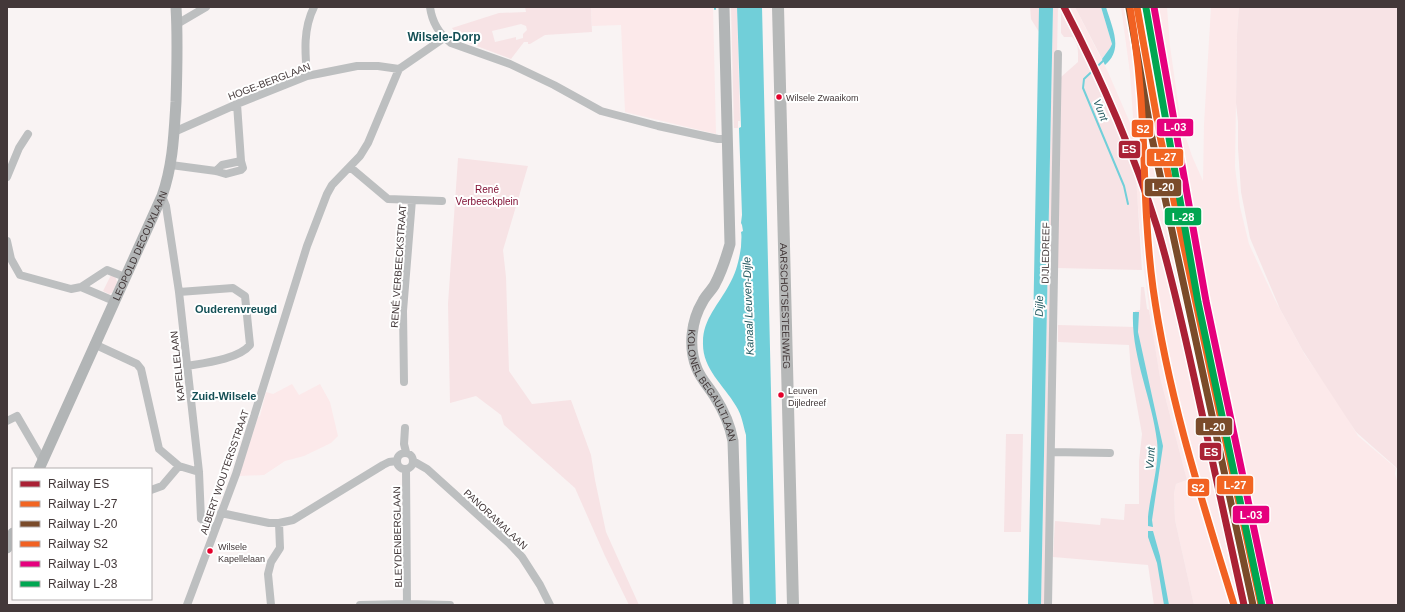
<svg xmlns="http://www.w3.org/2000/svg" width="1405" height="612" font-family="Helvetica,sans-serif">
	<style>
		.built { fill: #fce9ea }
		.green { fill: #f7e3e5; fill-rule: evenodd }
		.water { fill: #71cfd9 }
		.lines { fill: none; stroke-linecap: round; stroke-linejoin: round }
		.stream { stroke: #71cfd9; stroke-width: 2 }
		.street { stroke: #bdbfc0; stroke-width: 8 }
		.secondary { stroke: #b2b5b6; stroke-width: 11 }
		.primary { stroke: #b6b8b8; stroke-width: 12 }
		.rail-1-casing { stroke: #fff; stroke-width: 10 }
		.rail-2-casing { stroke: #fff; stroke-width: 10 }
		.rail-3-casing { stroke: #fff; stroke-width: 10 }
		.rail-4-casing { stroke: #fff; stroke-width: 10 }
		.rail-5-casing { stroke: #fff; stroke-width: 10 }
		.rail-6-casing { stroke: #fff; stroke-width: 10 }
		.rail-1 { stroke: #aa2135; stroke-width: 7 }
		.rail-2 { stroke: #f26522; stroke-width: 7 }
		.rail-3 { stroke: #7a4b2a; stroke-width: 7 }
		.rail-4 { stroke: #f16122; stroke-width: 7 }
		.rail-5 { stroke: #e5007d; stroke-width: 7 }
		.rail-6 { stroke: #00a651; stroke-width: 7 }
		.bus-dot { fill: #e4002b; stroke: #fff; stroke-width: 1.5 }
		.labels { text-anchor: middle; stroke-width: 4; stroke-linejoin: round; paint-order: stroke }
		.bus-label { font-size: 9px; fill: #433839; stroke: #fff; text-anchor: start }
		.street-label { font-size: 10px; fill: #433839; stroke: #fff }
		.park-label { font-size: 10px; fill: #811235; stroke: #fff }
		.water-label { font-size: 11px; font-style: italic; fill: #245a60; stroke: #fff }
		.neighbourhood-label { font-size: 11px; font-weight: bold; fill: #145056; stroke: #fff }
		.quarter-label { font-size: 12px; font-weight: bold; fill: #145056; stroke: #fff }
		.line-badge { stroke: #fff; stroke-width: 1.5 }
		.badge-label { font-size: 11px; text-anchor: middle; font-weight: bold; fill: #fff }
	</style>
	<rect width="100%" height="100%" fill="#f9f3f3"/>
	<path class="built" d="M 591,7 L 713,7 L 716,134 L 625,112 L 621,25 L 592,26 Z
		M 1059,7 L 1075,7 L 1108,72 L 1134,132 L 1130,73 L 1121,7 L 1167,7 L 1170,46 L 1181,123 L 1192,156 L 1203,181 L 1204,124 L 1211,7 L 1239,7 L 1237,34 L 1235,167 L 1240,207 L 1249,244 L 1275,300 L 1305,355 L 1335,397 L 1358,436 L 1396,468 L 1395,474 L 1398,484 L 1398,605 L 1194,605 L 1175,520 L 1174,493 L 1176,484 L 1187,480 L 1160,377 L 1153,337 L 1144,270 L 1135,175 L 1101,90 Z
		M 292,384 L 299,395 L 320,384 L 330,402 L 338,436 L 331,443 L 304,456 L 285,461 L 264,475 L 239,476 L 258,417 L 260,416 L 266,392 L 273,394 Z"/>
	<path class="green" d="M 525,7 L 591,7 L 592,32 L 545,35 L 530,44 L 528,44 L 528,42 L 524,42 L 511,59 L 466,42 L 466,39 L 461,39 L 452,28 L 499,13 L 526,12 ZM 521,24 L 526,26 L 527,30 L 523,34 L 523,38 L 516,40 L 516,37 L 495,42 L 492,31 Z
		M 731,7 L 737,7 L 740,121 L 738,121 L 738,128 L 734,128 Z
		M 1030,7 L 1039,7 L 1039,32 L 1031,19 Z
		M 1053,7 L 1058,7 L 1045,605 L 1041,605 Z
		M 1075,7 L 1101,7 L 1112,44 L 1110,48 L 1102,59 Z
		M 1239,7 L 1398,7 L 1398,469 L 1356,432 L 1303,351 L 1280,309 L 1250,238 L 1241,192 L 1238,148 L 1238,122 L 1236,103 L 1237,34 Z
		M 1061,12 L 1101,90 L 1136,177 L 1142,270 L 1057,268 L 1061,77 L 1078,62 C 1078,52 1079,44 1072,37 L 1064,37 L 1061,33 Z
		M 458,158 L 528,166 L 503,250 L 506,277 L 509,371 L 532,404 L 571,400 L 591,455 L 595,480 L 606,532 L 639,605 L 629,605 L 605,556 L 575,488 L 504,425 L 501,415 L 476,396 L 450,403 L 448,304 Z
		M 111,275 L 115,276 L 117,282 L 112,293 L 109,294 L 103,291 Z
		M 1141,287 L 1144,287 L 1147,309 L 1149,310 L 1160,377 L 1187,480 L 1176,484 L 1174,493 L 1175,520 L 1194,605 L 1154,605 L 1148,565 L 1053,557 L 1055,521 L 1100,525 L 1101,518 L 1124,520 L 1125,504 L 1139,504 L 1139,461 L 1142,434 L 1131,373 L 1129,345 L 1058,342 L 1058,325 L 1136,327 L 1135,311 L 1140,310 Z
		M 1006,434 L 1023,434 L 1021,532 L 1004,532 Z"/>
	<path class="water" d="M 737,7 L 762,7 L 776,605 L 750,605 L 746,435 C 743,425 742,415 736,406 C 723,384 702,369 703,342 C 703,319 719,304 729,285 C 736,273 739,261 741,247 C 741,242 742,237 741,232 L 743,231 L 742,225 L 741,223 L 742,215 L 739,128 L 741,127 Z
		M 1039,7 L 1053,7 L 1041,605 L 1028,605 Z
		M 1101,7 L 1106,7 C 1112,28 1124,49 1105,65 L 1102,59 L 1110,48 L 1112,44 Z
		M 1133,312 L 1139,312 L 1138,332 L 1163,446 L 1152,520 L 1153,527 L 1148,526 L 1148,517 C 1150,494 1160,464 1157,441 C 1152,398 1131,356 1133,312 Z
		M 1148,531 L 1153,531 L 1160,556 L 1169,605 L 1164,605 L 1157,563 L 1148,537 Z"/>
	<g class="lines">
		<path class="stream" d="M 715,7 L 715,9
			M 1104,60 L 1084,79 L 1083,88 L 1124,186 L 1128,204"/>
		<path class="street" d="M 430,7 C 432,22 439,34 451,43 L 510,64 L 554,85 L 601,111 L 658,126 L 718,139 L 728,139
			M 177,24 L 206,7
			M 307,76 C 305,52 303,29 314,7
			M 174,132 L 237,104 L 307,76 L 357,66 L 378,66 L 399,69
			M 171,165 L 216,171 L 226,174 L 241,170 L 243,168 L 241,161 L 237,104
			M 350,167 L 388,199 L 442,201
			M 216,171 L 222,165 L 241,161
			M 7,177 L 19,148 L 28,134
			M 162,196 L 166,206 L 179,292 L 199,472 L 201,519 L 215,528
			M 7,241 L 11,259 L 20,275 L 71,289 L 81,287 L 114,301
			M 81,287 L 107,270 L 125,277
			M 179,292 L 233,288 L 245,296 L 250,345 C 239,359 205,363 187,366
			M 94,344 L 137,364 L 141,369 L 159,449 L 179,466 L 199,472
			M 404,382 L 403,311 L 412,200
			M 7,421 L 17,416 L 42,459
			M 405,428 L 404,444 L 406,452
			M 1051,452 L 1110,453
			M397 461a8 8 0 1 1 16 0a8 8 0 1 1-16 0Z
			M 413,461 L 427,469 L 509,543 L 522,557 L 540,585 L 550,605
			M 406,469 L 407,605
			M 151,490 L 162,486 L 179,466
			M 221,513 L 269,523 L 279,523 L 293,520 L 383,465 L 389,462 L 397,461
			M 187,605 L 236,474 L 307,246 L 327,194 L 332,185 L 360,156 L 368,143 L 399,69 L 444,38
			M 271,605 L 268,574 L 271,562 L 280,548 L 279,523
			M 360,605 L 407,604 L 450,605
			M 1048,605 L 1058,54"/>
		<g class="secondary">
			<path id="s1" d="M 724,7 L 730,244 C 726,258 722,271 715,284 C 712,290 706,295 703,301 C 691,321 688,347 697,369 C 701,379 709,387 715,397 C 724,411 730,425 733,441 L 738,605"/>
			<path id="s2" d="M 39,469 L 162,196 C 173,165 174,134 176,102 C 177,70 178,39 176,7"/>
			<path d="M 7,548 L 13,533"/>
		</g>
		<path class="primary" id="s3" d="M 778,7 L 793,605"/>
		<g class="rail-1-casing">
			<path id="rail-1" d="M 1064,7 C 1101,78 1133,151 1157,227 C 1172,277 1183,327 1194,377 C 1211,453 1228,529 1244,605"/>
		</g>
		<g class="rail-2-casing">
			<path id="rail-2" d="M 1137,7 L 1160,136 L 1261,605"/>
		</g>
		<g class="rail-3-casing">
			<path id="rail-3" d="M 1129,8 L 1152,138 L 1253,605"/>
		</g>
		<g class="rail-4-casing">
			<path id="rail-4" d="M 1130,7 C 1137,48 1141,90 1143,132 C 1145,184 1146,236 1153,288 C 1168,396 1202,501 1234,605"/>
		</g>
		<g class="rail-5-casing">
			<path id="rail-5" d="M 1154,7 L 1206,301 L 1270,605"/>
		</g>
		<g class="rail-6-casing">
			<path id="rail-6" d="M 1146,8 L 1198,302 L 1262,605"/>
		</g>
		<use href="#rail-1" class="rail-1"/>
		<use href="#rail-2" class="rail-2"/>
		<use href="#rail-3" class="rail-3"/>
		<use href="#rail-4" class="rail-4"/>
		<use href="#rail-5" class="rail-5"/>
		<use href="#rail-6" class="rail-6"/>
	</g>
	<g class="bus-dot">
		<circle cx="779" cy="97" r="3.5"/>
		<circle cx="781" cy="395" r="3.5"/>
		<circle cx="210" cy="551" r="3.5"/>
	</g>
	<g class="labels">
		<g class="bus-label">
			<text x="786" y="101">Wilsele Zwaaikom</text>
			<text x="788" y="394">Leuven<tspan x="788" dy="12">Dijledreef</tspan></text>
			<text x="218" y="550">Wilsele<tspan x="218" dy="12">Kapellelaan</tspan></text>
		</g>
		<g class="street-label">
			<text transform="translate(269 81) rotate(-21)" y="4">HOGE-BERGLAAN</text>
			<text dy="4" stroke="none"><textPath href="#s2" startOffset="245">LEOPOLD DECOUXLAAN</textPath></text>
			<text transform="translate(1045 253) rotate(-89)" y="4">DIJLEDREEF</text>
			<text transform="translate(398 266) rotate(-86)" y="4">RENÉ VERBEECKSTRAAT</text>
			<text dy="4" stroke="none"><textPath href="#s3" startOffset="299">AARSCHOTSESTEENWEG</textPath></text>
			<text transform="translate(177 366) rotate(-96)" y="4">KAPELLELAAN</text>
			<text dy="4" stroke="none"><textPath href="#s1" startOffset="392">KOLONEL BEGAULTLAAN</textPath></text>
			<text transform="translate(224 472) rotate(-71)" y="4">ALBERT WOUTERSSTRAAT</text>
			<text transform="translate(496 519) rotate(43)" y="4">PANORAMALAAN</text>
			<text transform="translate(397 537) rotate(-91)" y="4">BLEYDENBERGLAAN</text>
		</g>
		<g class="park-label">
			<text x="487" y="193">René<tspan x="487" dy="12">Verbeeckplein</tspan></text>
		</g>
		<g class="water-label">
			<text transform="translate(1101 110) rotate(68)" y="4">Vunt</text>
			<text transform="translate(748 306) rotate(-92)" y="4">Kanaal Leuven-Dijle</text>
			<text transform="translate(1039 306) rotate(-89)" y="4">Dijle</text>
			<text transform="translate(1150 458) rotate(-86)" y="4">Vunt</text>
		</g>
		<g class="neighbourhood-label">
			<text x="236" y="313">Ouderenvreugd</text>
			<text x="224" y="400">Zuid-Wilsele</text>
		</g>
		<g class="quarter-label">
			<text x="444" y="41">Wilsele-Dorp</text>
		</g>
	</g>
	<g class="line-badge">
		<rect x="1156" y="118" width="38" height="19" rx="4" fill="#e5007d"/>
		<rect x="1131" y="119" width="23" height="19" rx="4" fill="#f16122"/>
		<rect x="1118" y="140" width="23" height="19" rx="4" fill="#aa2135"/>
		<rect x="1146" y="148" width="38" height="19" rx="4" fill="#f26522"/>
		<rect x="1144" y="178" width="38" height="19" rx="4" fill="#7a4b2a"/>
		<rect x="1164" y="207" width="38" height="19" rx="4" fill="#00a651"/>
		<rect x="1195" y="417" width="38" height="19" rx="4" fill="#7a4b2a"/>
		<rect x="1199" y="442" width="23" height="19" rx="4" fill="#aa2135"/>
		<rect x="1216" y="475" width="38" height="20" rx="4" fill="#f26522"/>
		<rect x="1187" y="478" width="23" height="19" rx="4" fill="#f16122"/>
		<rect x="1232" y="505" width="38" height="19" rx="4" fill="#e5007d"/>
	</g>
	<g class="badge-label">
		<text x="1175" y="131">L-03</text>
		<text x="1143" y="133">S2</text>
		<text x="1129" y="153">ES</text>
		<text x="1165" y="161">L-27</text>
		<text x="1163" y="191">L-20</text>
		<text x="1183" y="221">L-28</text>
		<text x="1214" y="431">L-20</text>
		<text x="1211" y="456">ES</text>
		<text x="1235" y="489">L-27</text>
		<text x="1198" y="492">S2</text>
		<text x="1251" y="519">L-03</text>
	</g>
	<rect width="1405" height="612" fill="none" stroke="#433839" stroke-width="16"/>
	<rect x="12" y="468" width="140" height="132" fill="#ffffff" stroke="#b4afb0"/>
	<rect x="20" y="481" width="20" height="6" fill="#aa2135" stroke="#b4afb0"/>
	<text x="48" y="488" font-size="12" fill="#433839">Railway ES</text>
	<rect x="20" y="501" width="20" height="6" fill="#f26522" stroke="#b4afb0"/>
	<text x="48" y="508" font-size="12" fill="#433839">Railway L-27</text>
	<rect x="20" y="521" width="20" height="6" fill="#7a4b2a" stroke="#b4afb0"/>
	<text x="48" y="528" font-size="12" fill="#433839">Railway L-20</text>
	<rect x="20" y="541" width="20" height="6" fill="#f16122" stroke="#b4afb0"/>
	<text x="48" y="548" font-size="12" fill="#433839">Railway S2</text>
	<rect x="20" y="561" width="20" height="6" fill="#e5007d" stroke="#b4afb0"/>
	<text x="48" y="568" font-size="12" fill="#433839">Railway L-03</text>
	<rect x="20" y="581" width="20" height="6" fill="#00a651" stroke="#b4afb0"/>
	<text x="48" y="588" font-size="12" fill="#433839">Railway L-28</text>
</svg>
